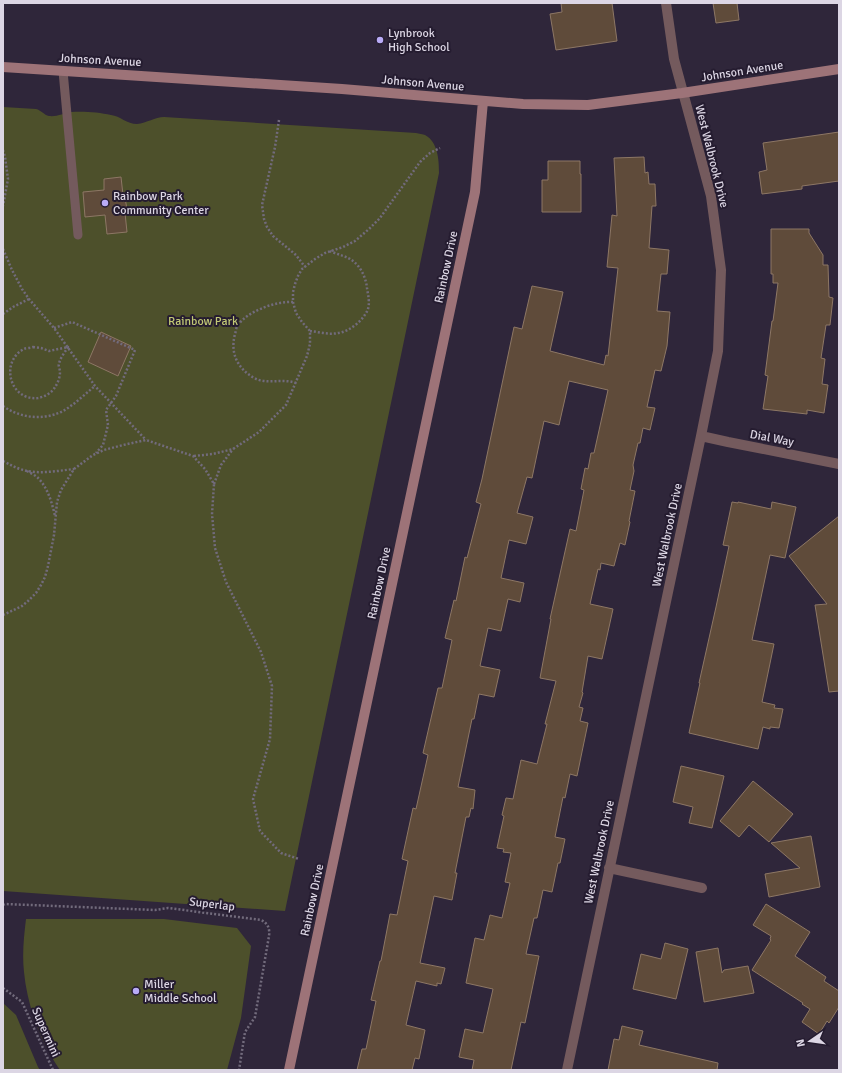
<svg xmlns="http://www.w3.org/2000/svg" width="842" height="1073" font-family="Signika,sans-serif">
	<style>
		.green { fill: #4d502b }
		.building { fill: #5f4b3a; stroke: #8d7765 }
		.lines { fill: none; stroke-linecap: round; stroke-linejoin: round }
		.path { stroke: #726b7c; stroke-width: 2.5; stroke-dasharray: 2 2; stroke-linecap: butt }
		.lane { stroke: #745a5d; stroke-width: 9 }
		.street { stroke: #745a5d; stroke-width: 10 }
		.secondary { stroke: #9d7378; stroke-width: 10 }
		.poi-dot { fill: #b9abf7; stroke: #251c30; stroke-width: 1.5 }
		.labels { text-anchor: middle; stroke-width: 4; stroke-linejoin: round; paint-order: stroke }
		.poi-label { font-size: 12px; fill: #dcd6e4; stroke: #251c30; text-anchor: start }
		.street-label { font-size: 12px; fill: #dcd6e4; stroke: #251c30 }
		.park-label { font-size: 12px; fill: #c2c975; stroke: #251c30 }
	</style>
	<rect width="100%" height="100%" fill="#2f263a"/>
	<path class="green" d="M 3,107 L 36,109 C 41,110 44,115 49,116 C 57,117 64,113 71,112 C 82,111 99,112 111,115 C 120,116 127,124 137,124 C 147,123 155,117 164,117 L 416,133 C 419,134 423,134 425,135 C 438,142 439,160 439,173 L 285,911 L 3,891 Z
		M 26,919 L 164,919 L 237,928 L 251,946 L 241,1018 L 227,1070 L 60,1070 C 41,1043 27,1005 24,972 C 22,954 24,936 26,919 Z
		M 3,1003 L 16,1015 L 38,1067 L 40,1070 L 3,1070 Z"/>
	<path class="building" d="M 561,3 L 612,3 L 617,41 L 556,50 L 550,14 L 562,12 Z
		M 713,3 L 737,3 L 739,20 L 716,23 Z
		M 839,132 L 839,181 L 802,186 L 802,189 L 762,194 L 759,172 L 767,170 L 763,143 Z
		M 644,157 L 645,173 L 648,172 L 649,184 L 655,184 L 656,206 L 652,206 L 649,248 L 669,250 L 667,274 L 661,274 L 657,311 L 670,312 L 667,346 L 661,371 L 655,370 L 647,407 L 655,408 L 650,430 L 643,428 L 640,443 L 638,443 L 633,465 L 634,471 L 630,490 L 635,491 L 629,521 L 630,522 L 625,545 L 620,543 L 614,566 L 601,563 L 600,570 L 598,569 L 590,604 L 613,609 L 602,659 L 588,656 L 582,692 L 583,693 L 579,707 L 583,708 L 580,721 L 588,723 L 577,776 L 570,774 L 565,798 L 563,797 L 555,837 L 565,839 L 560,863 L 558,863 L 552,892 L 543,890 L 537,918 L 534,918 L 526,954 L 539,956 L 525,1023 L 521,1022 L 511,1070 L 472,1070 L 474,1060 L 459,1057 L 465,1029 L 483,1033 L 493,989 L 466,983 L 475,938 L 484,940 L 490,915 L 502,918 L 510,883 L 505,882 L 511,853 L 503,852 L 504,849 L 497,848 L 504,816 L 502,815 L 506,798 L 513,799 L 521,760 L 537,764 L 547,724 L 545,724 L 556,681 L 540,678 L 551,619 L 550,619 L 570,529 L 576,531 L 584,490 L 581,489 L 585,468 L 588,469 L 591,453 L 594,453 L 608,390 L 569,381 L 559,425 L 544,421 L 532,478 L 527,477 L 517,513 L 533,517 L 526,544 L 509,540 L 501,578 L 524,583 L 520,602 L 508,599 L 501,631 L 488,628 L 480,666 L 500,670 L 494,697 L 479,694 L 474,719 L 472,719 L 458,787 L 475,790 L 473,809 L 471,808 L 469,817 L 466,817 L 455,873 L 457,873 L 452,900 L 434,896 L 420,963 L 445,968 L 441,984 L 437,983 L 437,986 L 416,981 L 406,1025 L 425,1030 L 419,1059 L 415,1058 L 412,1070 L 357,1070 L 362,1049 L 366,1049 L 376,1001 L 371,1000 L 380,961 L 381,961 L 390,914 L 397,915 L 408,861 L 402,859 L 413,808 L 416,809 L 428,755 L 423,753 L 438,688 L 442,688 L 452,640 L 445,638 L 454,600 L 456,601 L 465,557 L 467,558 L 481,504 L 476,502 L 482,479 L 514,327 L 522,329 L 532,286 L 563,292 L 550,351 L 604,365 L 606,355 L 608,356 L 618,268 L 607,267 L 612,215 L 617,216 L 614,158 Z
		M 548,161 L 580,161 L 580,174 L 581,174 L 581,212 L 542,212 L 542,180 L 548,180 Z
		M 121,177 L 123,195 L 125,198 L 127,209 L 125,213 L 127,232 L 107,234 L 105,215 L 85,217 L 83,192 L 104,190 L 104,179 Z
		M 771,229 L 809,229 L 809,233 L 823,255 L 823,265 L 828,265 L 829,297 L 833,298 L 830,325 L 826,325 L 821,358 L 825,359 L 822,384 L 828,385 L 824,413 L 807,410 L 807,414 L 763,409 L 768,376 L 765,375 L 772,321 L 773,321 L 778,283 L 773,283 L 773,274 L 771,274 Z
		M 101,332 L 131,346 L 118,376 L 88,362 Z
		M 732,502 L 738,503 L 738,502 L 771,509 L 772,502 L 796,507 L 785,558 L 770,555 L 752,640 L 774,644 L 762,702 L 775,705 L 774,708 L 783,709 L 779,728 L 770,727 L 770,729 L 763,727 L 758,749 L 689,733 L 700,683 L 699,683 L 716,607 L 729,546 L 723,545 Z
		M 839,516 L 839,691 L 829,692 L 815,605 L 827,604 L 789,556 Z
		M 681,766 L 724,776 L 712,828 L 689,823 L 693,807 L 673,802 Z
		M 753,781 L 793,814 L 769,842 L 749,825 L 739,837 L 720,821 Z
		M 811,836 L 820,887 L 769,897 L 765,874 L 800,868 L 771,843 Z
		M 766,904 L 810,932 L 795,956 L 826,977 L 824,981 L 839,991 L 839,1007 L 829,1023 L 827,1021 L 819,1034 L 802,1022 L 810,1009 L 802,1004 L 803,1003 L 752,970 L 771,940 L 770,939 L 771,936 L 753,925 Z
		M 665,943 L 688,949 L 676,999 L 633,989 L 641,954 L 661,959 Z
		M 718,948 L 722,973 L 724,970 L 748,966 L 754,993 L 704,1002 L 704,1001 L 696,952 Z
		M 622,1026 L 643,1031 L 639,1045 L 718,1063 L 717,1070 L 608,1070 L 614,1039 L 619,1040 Z"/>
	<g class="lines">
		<path class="path" d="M 279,120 L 275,147 L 262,205 L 264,219 L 267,227 L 273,236 L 296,255 L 305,267
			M 3,150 L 5,157 L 8,179 L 3,206
			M 3,249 L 12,270 L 22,289 L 29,299 L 54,328 L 95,386 L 146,440
			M 293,302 C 276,301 248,311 238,325 C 236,327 236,331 235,334 C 230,353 237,368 254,378 C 267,385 282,378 296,383
			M 3,314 L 13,307 L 29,299
			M 54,328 L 72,322 L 135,350 L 116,396 L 106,410 L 108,425 L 103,445 L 96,453
			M 310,331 C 319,332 329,335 338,333 C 349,332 364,320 368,309 C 370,302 368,295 367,288 C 366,278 361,267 353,261 C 347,256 338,255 330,251
			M 33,347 L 41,348 L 49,351 L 68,347 C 65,352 60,358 59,364 C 58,366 60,369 60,372 C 60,377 58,383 55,387 C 52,393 44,397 38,398 C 9,401 0,361 24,349 C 26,348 30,348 33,347 Z
			M 3,406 C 20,418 43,421 63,411 C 74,405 85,394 95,386
			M 194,456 L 213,454 L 233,449 L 259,432 L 286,405 L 307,356 L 310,344 L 310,331 L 302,322 L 296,313 L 293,302 L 293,292 L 295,284 L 298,276 L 302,269 L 315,259 L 325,253 L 343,247 L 355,241 L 369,229 L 380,218 L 420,162 L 430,153 L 440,148
			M 3,461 C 9,464 14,467 20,469 C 37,475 56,471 74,469
			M 27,471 C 30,473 35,475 38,478 C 48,488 52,503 55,516
			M 214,484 L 221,465 L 233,449
			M 3,615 L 22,606 L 28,601 L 36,593 L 41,585 L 45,577 L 48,566 L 54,535 L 57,502 L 61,490 L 74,469 L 93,455 L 104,450 L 123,445 L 146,440 L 193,456 L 205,469 L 214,484 L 212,514 L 215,548 L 226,582 L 261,652 L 272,686 L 270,739 L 253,799 L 260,831 L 281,853 L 299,859
			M 3,905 L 5,904 L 155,910 L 168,908 L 261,920 C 268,923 270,929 269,936 L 255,1017 L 245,1032 L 239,1070
			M 3,988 L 22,1002 L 53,1070"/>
		<path class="lane" d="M 63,71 L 78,235"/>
		<path class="street" d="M 701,436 L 728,442 L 839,464
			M 609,868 L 702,888
			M 567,1070 L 701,436 L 718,351 L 721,270 L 711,196 L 674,59 L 666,3"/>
		<path class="secondary" d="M 3,67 L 342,89 L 523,104 L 588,105 L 682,93 L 839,69
			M 289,1070 L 475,192 L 483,101"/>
	</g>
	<g class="poi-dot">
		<circle cx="380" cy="40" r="4"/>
		<circle cx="105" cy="203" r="4"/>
		<circle cx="136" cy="991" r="4"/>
	</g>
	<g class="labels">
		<g class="poi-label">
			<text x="388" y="37">Lynbrook<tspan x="388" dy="14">High School</tspan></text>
			<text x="113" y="200">Rainbow Park<tspan x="113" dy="14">Community Center</tspan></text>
			<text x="144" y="988">Miller<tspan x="144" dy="14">Middle School</tspan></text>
		</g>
		<g class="street-label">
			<text transform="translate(100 60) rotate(3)" y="4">Johnson Avenue</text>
			<text transform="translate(742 71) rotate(-9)" y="4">Johnson Avenue</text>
			<text transform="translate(423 83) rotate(5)" y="4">Johnson Avenue</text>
			<text transform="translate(712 156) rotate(76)" y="4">West Walbrook Drive</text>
			<text transform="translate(446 267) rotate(-78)" y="4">Rainbow Drive</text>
			<text transform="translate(772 438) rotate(11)" y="4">Dial Way</text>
			<text transform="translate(667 535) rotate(-78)" y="4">West Walbrook Drive</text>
			<text transform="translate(379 583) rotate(-78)" y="4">Rainbow Drive</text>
			<text transform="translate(599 852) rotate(-78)" y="4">West Walbrook Drive</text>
			<text transform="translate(312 900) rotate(-78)" y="4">Rainbow Drive</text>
			<text transform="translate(212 904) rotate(7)" y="4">Superlap</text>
			<text transform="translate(46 1032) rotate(66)" y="4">Supermini</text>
		</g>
		<g class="park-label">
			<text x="203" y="325">Rainbow Park</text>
		</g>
	</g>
	<rect width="842" height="1073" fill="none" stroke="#dcd6e4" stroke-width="8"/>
	<g transform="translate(810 1041) rotate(257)" stroke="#251c30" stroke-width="3" paint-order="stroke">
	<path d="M0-3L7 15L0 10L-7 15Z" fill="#dcd6e4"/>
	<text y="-6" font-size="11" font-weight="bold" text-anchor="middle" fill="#dcd6e4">N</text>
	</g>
</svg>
